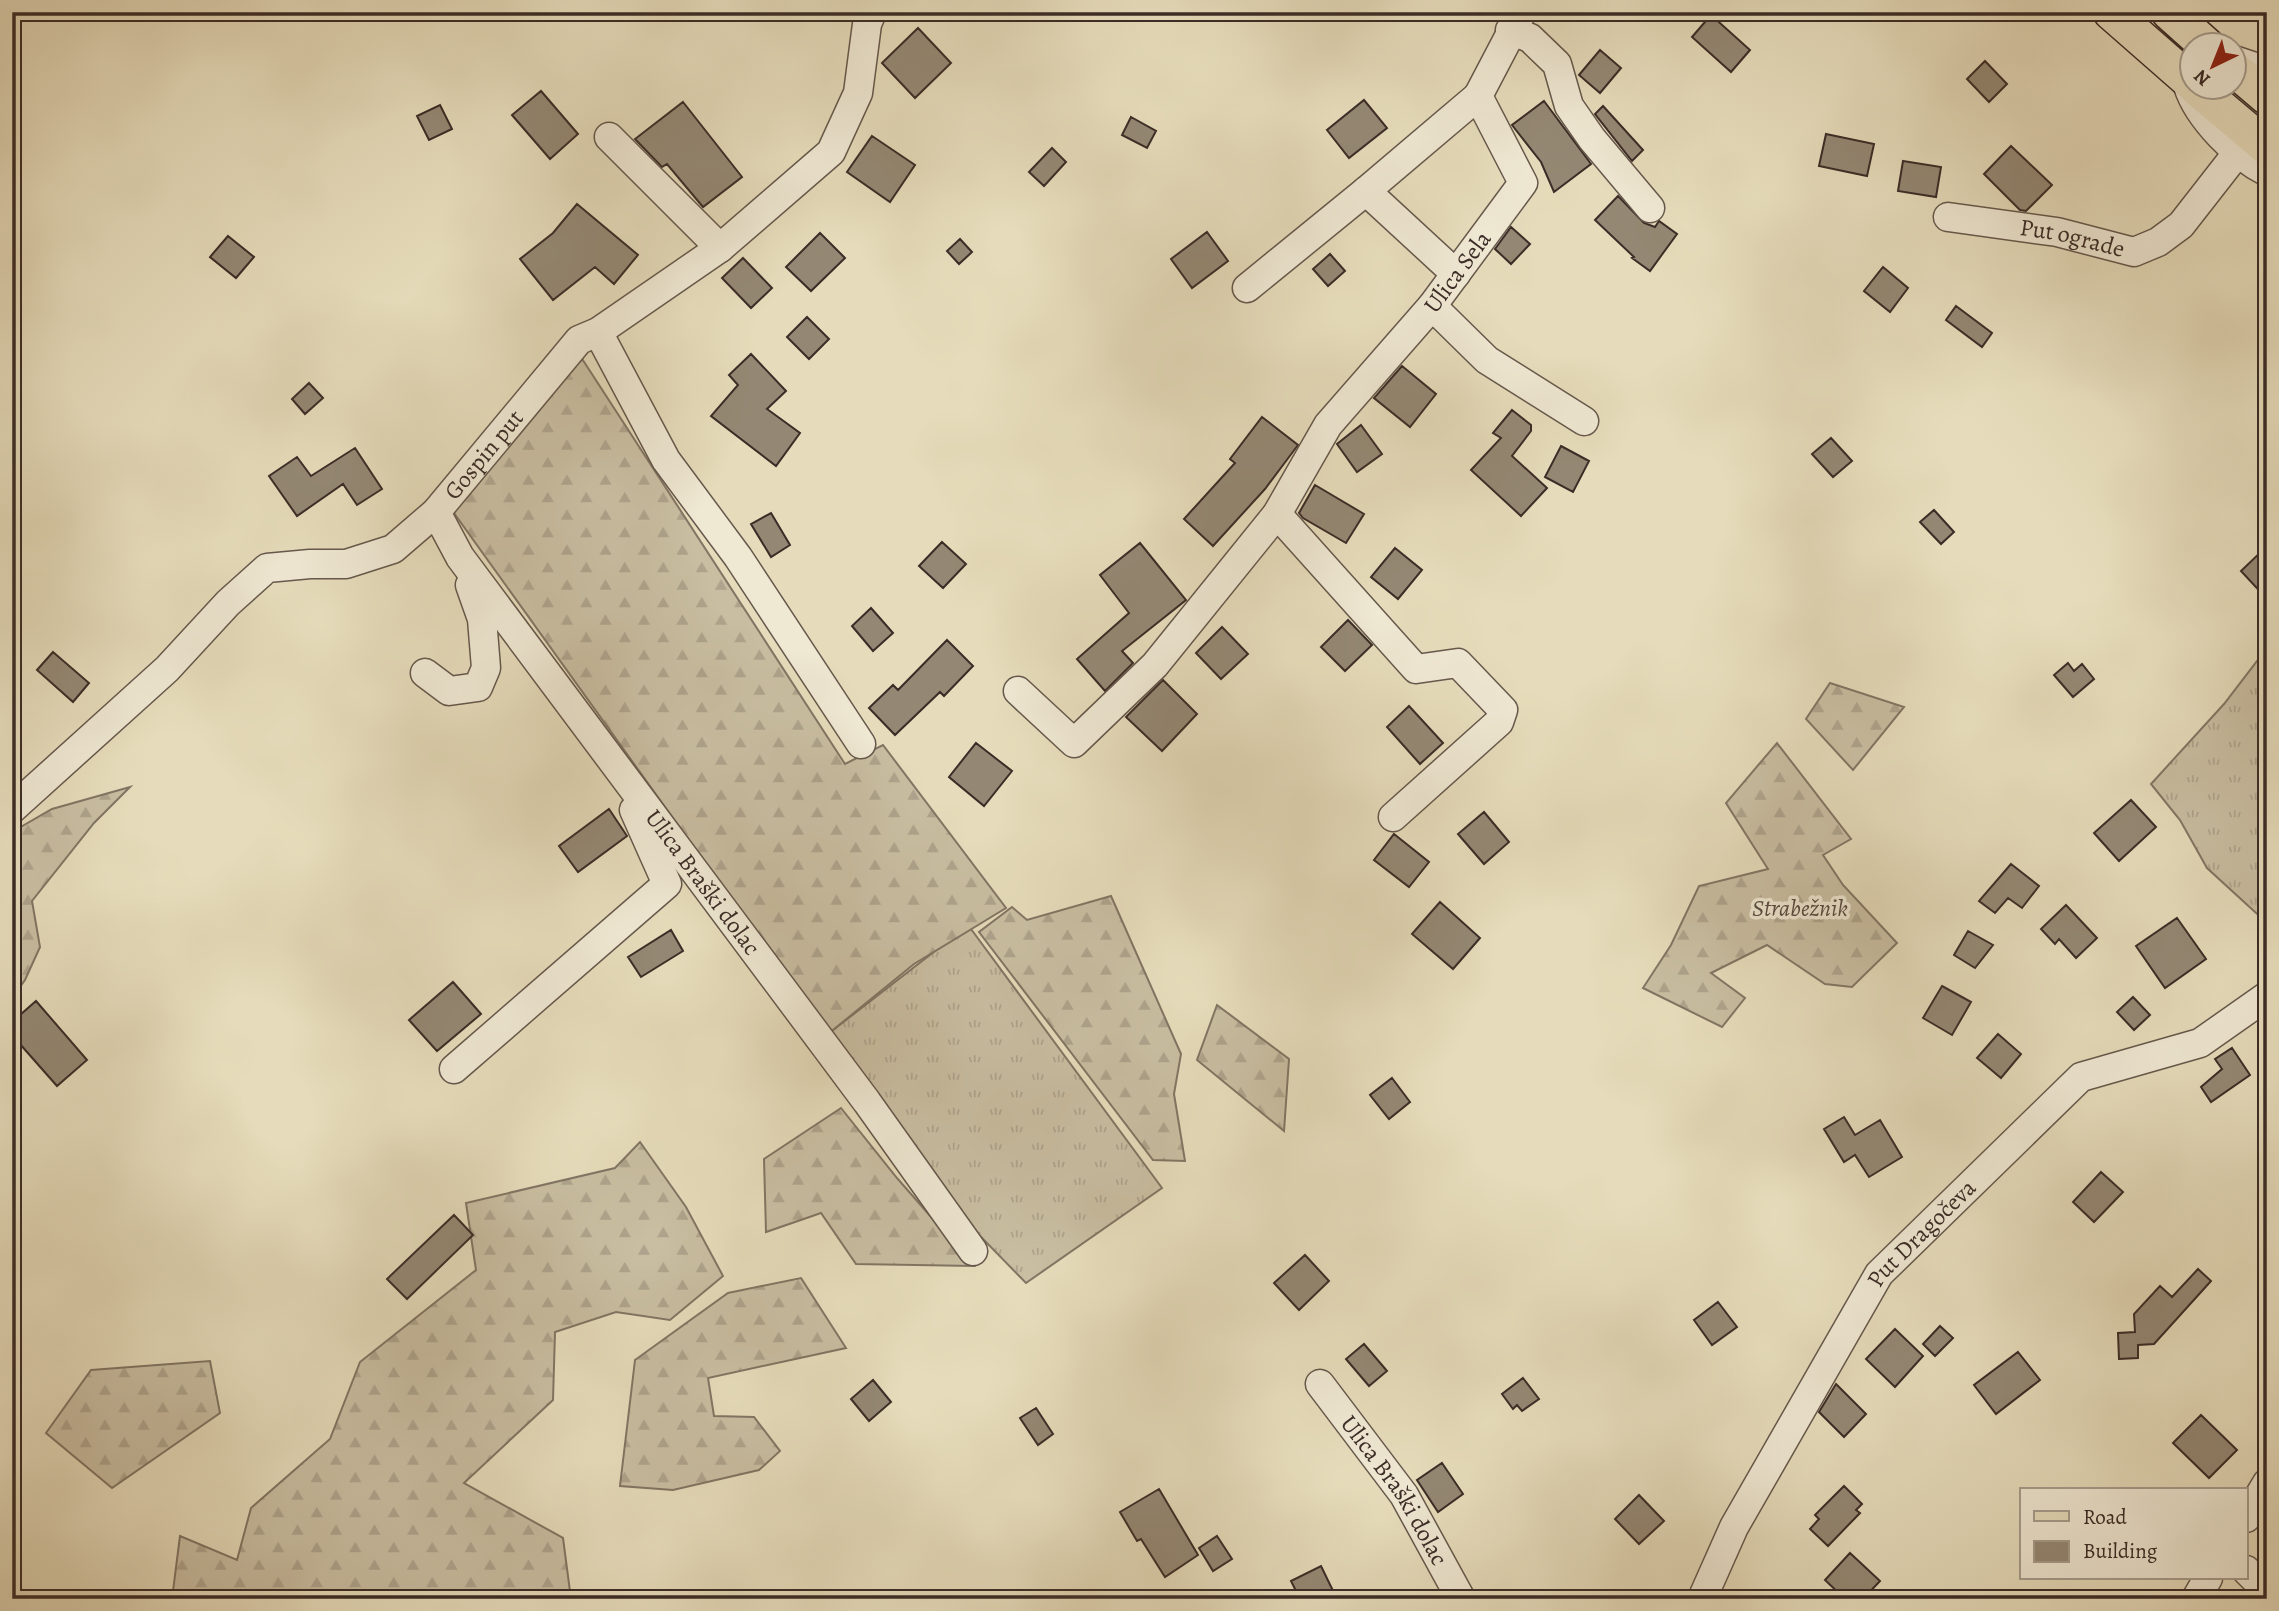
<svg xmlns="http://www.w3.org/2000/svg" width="2279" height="1611" font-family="Alegreya,serif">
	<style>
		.grass { fill: url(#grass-tufts); stroke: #827564; stroke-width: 2 }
		.forest { fill: url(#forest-firs); stroke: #827564; stroke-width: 2 }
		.building { fill: #948874; stroke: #3b2c27; stroke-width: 2 }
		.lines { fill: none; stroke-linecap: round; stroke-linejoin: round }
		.minor-casing { stroke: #66584c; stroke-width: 31 }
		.major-casing { stroke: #3b2c27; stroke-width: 38 }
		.minor { stroke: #efe8d3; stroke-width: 28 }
		.major { stroke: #e6dcbb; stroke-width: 35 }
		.labels { text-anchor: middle; stroke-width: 7; stroke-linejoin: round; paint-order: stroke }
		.street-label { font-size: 24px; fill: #3b2c27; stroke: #efe8d3 }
		.park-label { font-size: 24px; font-style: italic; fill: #574940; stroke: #efe8d3 }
	</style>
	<defs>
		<pattern id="grass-tufts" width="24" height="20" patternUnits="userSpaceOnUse" patternTransform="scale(1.75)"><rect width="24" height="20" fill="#c9bea2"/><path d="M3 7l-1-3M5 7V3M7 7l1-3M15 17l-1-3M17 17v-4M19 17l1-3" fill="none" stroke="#aea38c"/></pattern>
		<pattern id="forest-firs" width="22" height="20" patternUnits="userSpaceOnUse" patternTransform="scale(1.75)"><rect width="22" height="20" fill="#c9bea2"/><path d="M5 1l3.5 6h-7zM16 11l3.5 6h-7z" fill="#aea38c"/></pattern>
	</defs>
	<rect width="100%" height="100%" fill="#e6dcbb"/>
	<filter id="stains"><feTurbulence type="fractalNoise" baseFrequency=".00286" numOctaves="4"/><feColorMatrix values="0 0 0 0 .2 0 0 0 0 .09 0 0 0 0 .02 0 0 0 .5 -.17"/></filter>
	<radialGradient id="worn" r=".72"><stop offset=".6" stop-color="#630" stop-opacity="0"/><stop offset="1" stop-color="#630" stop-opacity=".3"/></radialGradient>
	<path class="grass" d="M 2267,648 L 2267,923 L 2207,868 L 2180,820 L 2151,784 L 2224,704 Z
		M 971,929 L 1162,1188 L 1026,1283 L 942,1197 L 828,1034 L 935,951 Z"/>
	<path class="forest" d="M 577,351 L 845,764 L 883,745 L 1006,908 L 914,964 L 828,1034 L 441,495 Z
		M 1830,683 L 1904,707 L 1853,770 L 1806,719 Z
		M 1777,743 L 1851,839 L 1823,855 L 1843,885 L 1897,943 L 1852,987 L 1825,984 L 1767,945 L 1711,973 L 1745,998 L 1722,1027 L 1643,988 L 1671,945 L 1699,886 L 1768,869 L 1726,803 Z
		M 130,787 L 94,823 L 32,901 L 40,947 L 25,980 L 12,998 L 12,832 L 52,809 Z
		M 1111,896 L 1181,1054 L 1174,1094 L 1185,1161 L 1153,1160 L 979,932 L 1012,907 L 1027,920 Z
		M 1217,1005 L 1289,1059 L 1284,1131 L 1197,1060 Z
		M 841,1108 L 897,1178 L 974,1266 L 856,1264 L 821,1213 L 766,1232 L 764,1159 Z
		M 640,1142 L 686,1207 L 723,1276 L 670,1320 L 616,1312 L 555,1332 L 553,1400 L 464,1483 L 563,1538 L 571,1599 L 172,1599 L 180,1536 L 237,1560 L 251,1508 L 330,1439 L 360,1362 L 476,1270 L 466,1203 L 615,1168 Z
		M 801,1278 L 846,1348 L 708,1378 L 714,1416 L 754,1417 L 780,1451 L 759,1470 L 673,1490 L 620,1486 L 635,1360 L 728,1293 Z
		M 210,1361 L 220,1413 L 112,1488 L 46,1433 L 91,1370 Z"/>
	<path class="building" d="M 1711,15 L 1750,50 L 1731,72 L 1692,37 Z
		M 918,28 L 951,63 L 915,98 L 882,63 Z
		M 1600,50 L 1621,68 L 1600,93 L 1579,75 Z
		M 1985,61 L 2007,84 L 1989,102 L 1967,79 Z
		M 541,91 L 578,134 L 550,159 L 512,115 Z
		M 1364,100 L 1387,128 L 1349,158 L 1327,130 Z
		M 1544,101 L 1591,164 L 1554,192 L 1541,162 L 1512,125 Z
		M 683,102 L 742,177 L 703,207 L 667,164 L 662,167 L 635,139 Z
		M 440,105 L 452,129 L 429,140 L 417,116 Z
		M 1603,106 L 1643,150 L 1632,161 L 1595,114 Z
		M 1131,117 L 1156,131 L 1147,148 L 1122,135 Z
		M 1826,134 L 1874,144 L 1867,176 L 1819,166 Z
		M 872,136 L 915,165 L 890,202 L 847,172 Z
		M 2011,146 L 2052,185 L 2026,211 L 2020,210 L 1984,174 Z
		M 1052,148 L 1066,162 L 1044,186 L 1029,172 Z
		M 1903,161 L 1941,167 L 1936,197 L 1898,191 Z
		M 1618,196 L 1644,223 L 1655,227 L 1659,221 L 1677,234 L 1650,271 L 1632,258 L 1634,257 L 1595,220 Z
		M 577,204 L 638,255 L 614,284 L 595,267 L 553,300 L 520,259 L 553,233 Z
		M 1511,227 L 1530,244 L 1511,264 L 1495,249 Z
		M 1207,232 L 1228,261 L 1192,288 L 1171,259 Z
		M 820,233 L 845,258 L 811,291 L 786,267 Z
		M 228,236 L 254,257 L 236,278 L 210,257 Z
		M 960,239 L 972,252 L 959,264 L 947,251 Z
		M 1330,254 L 1345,271 L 1328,286 L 1313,269 Z
		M 743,258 L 772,288 L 751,308 L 722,278 Z
		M 1883,267 L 1908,288 L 1890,312 L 1864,291 Z
		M 1956,306 L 1992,333 L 1982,347 L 1946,320 Z
		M 807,317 L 829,339 L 809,359 L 787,337 Z
		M 751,354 L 786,391 L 767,409 L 800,433 L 776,466 L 711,416 L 738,385 L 729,375 Z
		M 1402,366 L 1436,394 L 1410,427 L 1374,398 Z
		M 309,383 L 323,398 L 305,414 L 292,399 Z
		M 1512,410 L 1531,425 L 1531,431 L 1512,456 L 1547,488 L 1521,516 L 1471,470 L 1501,438 L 1493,433 Z
		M 1262,417 L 1298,445 L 1265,489 L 1213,546 L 1184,519 L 1235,463 L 1230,459 Z
		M 1361,425 L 1382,454 L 1357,472 L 1337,444 Z
		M 1831,438 L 1852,461 L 1833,477 L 1812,454 Z
		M 1561,446 L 1589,461 L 1573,492 L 1545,477 Z
		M 355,448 L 382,489 L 357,505 L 343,484 L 297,516 L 269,476 L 297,457 L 311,476 Z
		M 1315,485 L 1364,514 L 1346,543 L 1303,518 L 1299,513 Z
		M 1934,510 L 1954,532 L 1941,544 L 1920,522 Z
		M 771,513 L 790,545 L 771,557 L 751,524 Z
		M 942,542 L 966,564 L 943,588 L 919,566 Z
		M 1140,543 L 1186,600 L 1122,651 L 1133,663 L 1105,691 L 1077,659 L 1129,613 L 1100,575 Z
		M 2267,546 L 2267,599 L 2241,571 Z
		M 1395,548 L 1422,570 L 1398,599 L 1371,577 Z
		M 871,608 L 893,633 L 873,651 L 852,626 Z
		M 1348,620 L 1372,645 L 1345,671 L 1321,647 Z
		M 1222,627 L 1248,654 L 1221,679 L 1196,653 Z
		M 947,640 L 973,666 L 944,696 L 940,692 L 895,735 L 869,708 L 893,685 L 898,690 Z
		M 53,652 L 89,683 L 73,702 L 37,670 Z
		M 2068,663 L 2074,671 L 2082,664 L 2094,679 L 2073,697 L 2054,675 Z
		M 1163,680 L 1197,714 L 1162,751 L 1126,717 Z
		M 1409,706 L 1443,743 L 1420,764 L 1387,727 Z
		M 976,743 L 1012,771 L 984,806 L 949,777 Z
		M 2131,800 L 2156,827 L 2119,861 L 2094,833 Z
		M 609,809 L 627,836 L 578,872 L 559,846 Z
		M 1484,812 L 1509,842 L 1484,864 L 1458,834 Z
		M 1394,834 L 1429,862 L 1409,887 L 1374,860 Z
		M 2011,864 L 2039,886 L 2022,908 L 2008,898 L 1995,913 L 1979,901 Z
		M 1440,902 L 1480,938 L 1453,969 L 1412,934 Z
		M 2066,905 L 2097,938 L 2076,958 L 2059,939 L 2055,944 L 2041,929 Z
		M 2177,918 L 2206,959 L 2165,988 L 2136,946 Z
		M 671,930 L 683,951 L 641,977 L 628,957 Z
		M 1968,931 L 1993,945 L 1975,968 L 1954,955 Z
		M 453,982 L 481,1014 L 437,1051 L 409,1020 Z
		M 1942,986 L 1971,1002 L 1952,1035 L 1923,1018 Z
		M 2133,997 L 2150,1015 L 2134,1030 L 2117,1012 Z
		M 36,1001 L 87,1060 L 57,1086 L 12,1035 L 12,1022 Z
		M 1998,1034 L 2021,1054 L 2001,1078 L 1977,1058 Z
		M 2232,1048 L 2250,1075 L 2211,1102 L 2201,1087 L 2222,1069 L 2215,1059 Z
		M 1392,1078 L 1410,1102 L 1389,1119 L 1370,1095 Z
		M 1844,1117 L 1855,1135 L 1880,1120 L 1902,1157 L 1869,1177 L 1855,1155 L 1844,1162 L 1824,1129 Z
		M 2101,1172 L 2123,1192 L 2094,1222 L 2073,1202 Z
		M 454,1215 L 473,1235 L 407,1299 L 387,1279 Z
		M 1305,1255 L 1329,1281 L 1299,1310 L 1274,1283 Z
		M 2198,1269 L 2211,1281 L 2154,1344 L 2138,1345 L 2138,1358 L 2119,1359 L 2118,1333 L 2135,1332 L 2134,1314 L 2160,1286 L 2172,1297 Z
		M 1718,1302 L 1737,1327 L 1712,1345 L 1694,1320 Z
		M 1940,1326 L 1953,1338 L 1935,1356 L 1923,1344 Z
		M 1895,1329 L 1923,1356 L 1895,1387 L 1866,1359 Z
		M 1364,1344 L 1387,1371 L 1369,1386 L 1346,1359 Z
		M 2018,1352 L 2040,1380 L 1996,1414 L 1974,1385 Z
		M 1523,1378 L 1539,1399 L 1522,1411 L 1517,1405 L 1513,1409 L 1502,1394 Z
		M 873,1380 L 891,1402 L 869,1421 L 851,1399 Z
		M 1836,1384 L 1866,1414 L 1844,1437 L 1819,1412 Z
		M 1036,1408 L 1053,1434 L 1038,1445 L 1020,1418 Z
		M 2201,1415 L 2237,1450 L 2209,1478 L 2173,1443 Z
		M 1442,1463 L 1463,1494 L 1438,1512 L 1417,1480 Z
		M 1844,1486 L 1862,1504 L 1856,1510 L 1860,1513 L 1828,1546 L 1810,1529 L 1819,1519 L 1815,1515 Z
		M 1159,1489 L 1198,1555 L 1165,1577 L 1141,1539 L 1137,1541 L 1120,1512 Z
		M 1639,1495 L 1664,1521 L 1639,1544 L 1615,1519 Z
		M 1217,1536 L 1232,1559 L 1213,1571 L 1199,1548 Z
		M 1850,1553 L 1880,1581 L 1863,1599 L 1845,1599 L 1825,1580 Z
		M 1321,1566 L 1337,1599 L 1300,1599 L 1291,1581 Z"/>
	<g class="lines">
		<g class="minor-casing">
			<g id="minor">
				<path d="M 1510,30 L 1530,38 L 1557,64 L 1569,106 L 1592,139 L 1650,208"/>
				<path d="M 2234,60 L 2267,71"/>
				<path d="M 2188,86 C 2198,118 2237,157 2267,172"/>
				<path d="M 609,137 L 720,248"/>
				<path d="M 1366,191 L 1456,274"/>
				<path id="s1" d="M 1948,217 L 2057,232 L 2134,252 L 2158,242 L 2181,225 L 2238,152"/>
				<path d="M 1247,288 L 1366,191 L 1478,96"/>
				<path d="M 1432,306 L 1487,360 L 1584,421"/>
				<path d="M 598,332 L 666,460 L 738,557 L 861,744"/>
				<path id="s2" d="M 436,512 L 460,557 L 867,1102 L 973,1251"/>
				<path d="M 1277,514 L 1416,669 L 1458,663 L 1503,710 L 1499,722 L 1393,817"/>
				<path d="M 425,673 L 449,691 L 478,687 L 486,668 L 482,619 L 470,585"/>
				<path id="s3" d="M 1018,691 L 1074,743 L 1155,665 L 1277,514 L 1328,425 L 1432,306 L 1523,183 L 1478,96 L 1522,12"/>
				<path id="s4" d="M 12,809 L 167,669 L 228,603 L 267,568 L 310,564 L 346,564 L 393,549 L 436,512 L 579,340 L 598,332 L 720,248 L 831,152 L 858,93 L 867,24 L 872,12"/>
				<path d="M 454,1069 L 667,884 L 634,810"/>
				<path id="s5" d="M 1320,1384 L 1404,1495 L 1461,1599"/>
				<path d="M 2246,1518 L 2267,1483"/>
				<path d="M 2246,1570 L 2267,1591"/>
				<path id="s6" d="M 1702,1599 L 1734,1527 L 1879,1274 L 2081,1077 L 2200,1043 L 2267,996"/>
				<path d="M 2196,1599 L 2208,1578"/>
			</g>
		</g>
		<g class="major-casing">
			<path id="major" d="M 2111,12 L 2192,83
				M 2169,12 L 2207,46
				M 2234,69 L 2267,97
				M 2197,88 L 2267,147"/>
		</g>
		<use href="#minor" class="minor"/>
		<use href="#major" class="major"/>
	</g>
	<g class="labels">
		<g class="street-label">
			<text dy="8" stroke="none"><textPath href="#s1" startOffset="126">Put ograde</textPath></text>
			<text dy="8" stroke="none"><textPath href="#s3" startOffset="686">Ulica Sela</textPath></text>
			<text dy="8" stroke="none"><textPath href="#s4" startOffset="611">Gospin put</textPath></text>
			<text dy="8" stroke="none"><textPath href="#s2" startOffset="457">Ulica Braški dolac</textPath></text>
			<text dy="8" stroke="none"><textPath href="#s6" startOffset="429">Put Dragočeva</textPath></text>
			<text dy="8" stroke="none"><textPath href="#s5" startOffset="130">Ulica Braški dolac</textPath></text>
		</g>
		<g class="park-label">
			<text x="1800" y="916">Strabežnik</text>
		</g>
	</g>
	<rect width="2279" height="1611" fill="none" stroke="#e6dcbb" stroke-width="42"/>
	<rect x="14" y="14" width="2251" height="1583" fill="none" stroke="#3b2c27" stroke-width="3.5"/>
	<rect x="21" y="21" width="2237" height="1569" fill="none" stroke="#3b2c27" stroke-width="2"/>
	<rect x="2020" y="1488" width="228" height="91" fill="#efe8d3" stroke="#a79d8e" stroke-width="2"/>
	<rect x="2034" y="1511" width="35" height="10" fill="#e6dcbb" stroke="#a79d8e" stroke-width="2"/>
	<text x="2083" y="1524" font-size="21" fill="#3b2c27">Road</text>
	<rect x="2034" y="1541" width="35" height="21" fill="#948874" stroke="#a79d8e" stroke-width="2"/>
	<text x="2083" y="1558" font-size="21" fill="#3b2c27">Building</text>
	<g transform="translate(2213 66) rotate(223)"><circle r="33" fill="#efe8d3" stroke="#a79d8e" stroke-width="2"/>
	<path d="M0-5L12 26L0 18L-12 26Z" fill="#8f2418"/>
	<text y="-10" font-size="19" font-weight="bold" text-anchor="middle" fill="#3b2c27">N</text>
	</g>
	<rect width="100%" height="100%" filter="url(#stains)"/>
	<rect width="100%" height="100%" fill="url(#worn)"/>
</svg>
